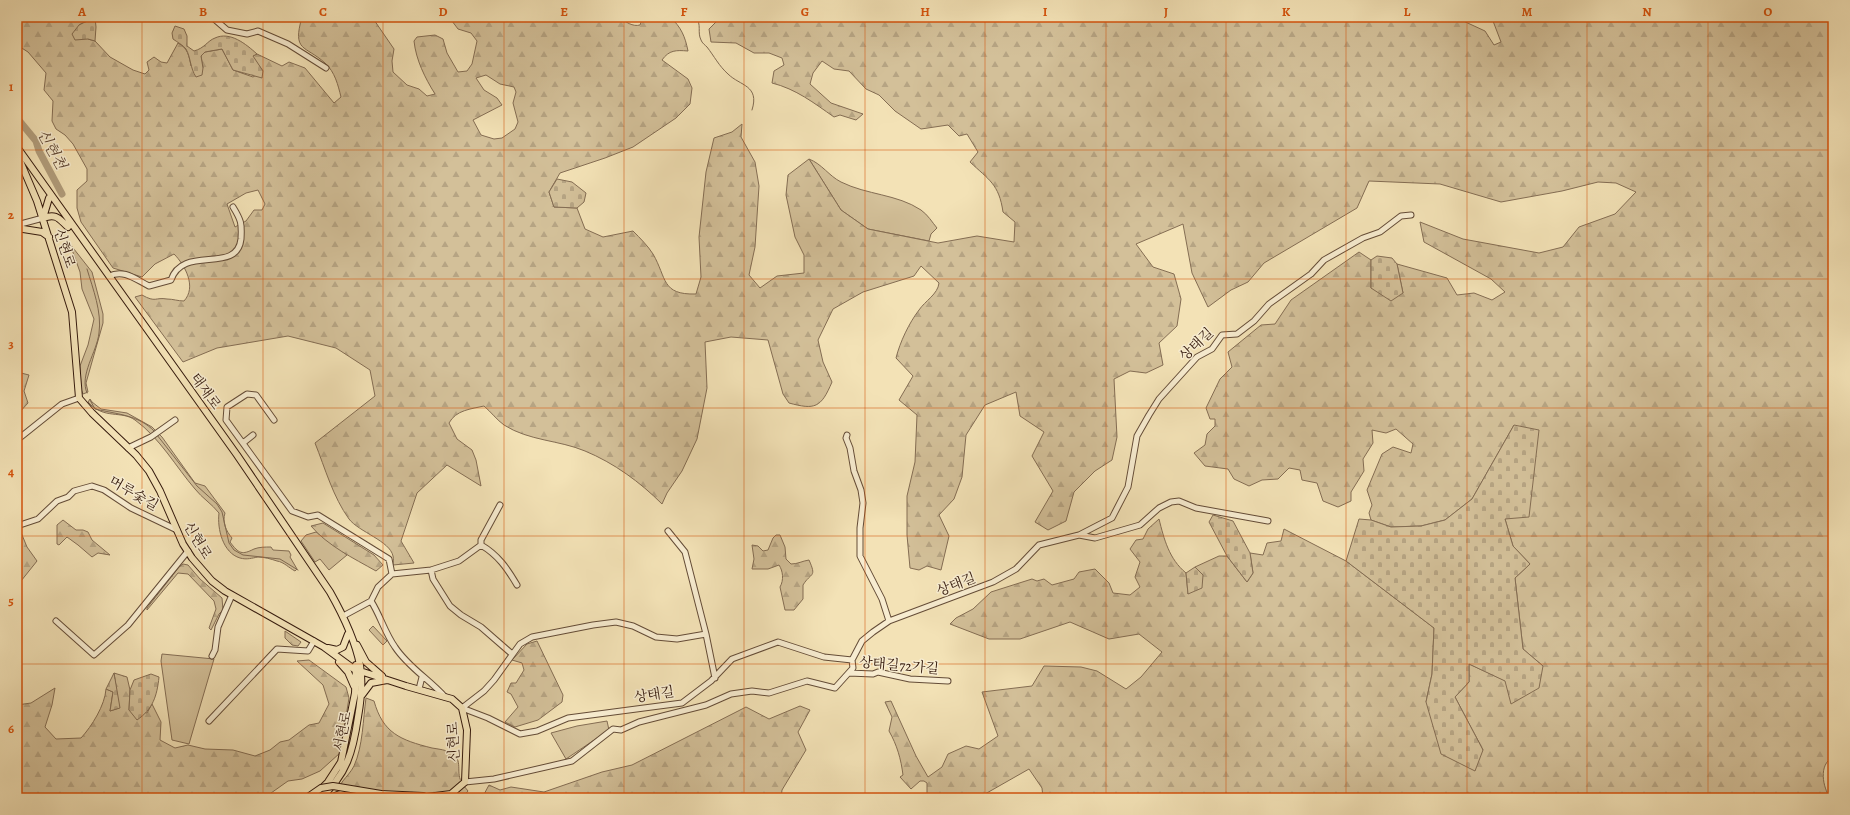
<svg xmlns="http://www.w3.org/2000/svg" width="1850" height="815" font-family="Alegreya,'Noto Serif KR',serif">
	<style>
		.green { fill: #d3c099; stroke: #846d53 }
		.forest { fill: url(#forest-firs); stroke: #846d53; fill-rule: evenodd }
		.cemetery { fill: url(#cemetery-stones); stroke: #846d53 }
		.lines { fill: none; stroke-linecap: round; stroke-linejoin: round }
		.stream { stroke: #806950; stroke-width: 1 }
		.river { stroke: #b29e7d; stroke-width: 7 }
		.minor-casing { stroke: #644c37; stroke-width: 7 }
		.major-casing { stroke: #351a0d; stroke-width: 8 }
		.minor { stroke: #f7ecd0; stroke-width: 5 }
		.major { stroke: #f3e2b6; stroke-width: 6 }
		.major-bridge-casing { stroke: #351a0d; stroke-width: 8; stroke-linecap: butt }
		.major-bridge { stroke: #f3e2b6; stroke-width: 6 }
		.grid { fill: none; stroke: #d6530c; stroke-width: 1; stroke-opacity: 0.55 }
		.labels { text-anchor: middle; stroke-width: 3; stroke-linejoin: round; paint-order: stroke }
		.street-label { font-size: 14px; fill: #351a0d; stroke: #f7ecd0 }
		.water-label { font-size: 15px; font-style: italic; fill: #614834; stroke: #f7ecd0 }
		.neatline { fill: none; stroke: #d6530c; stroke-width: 1.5 }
		.grid-label { font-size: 13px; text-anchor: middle; font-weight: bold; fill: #d6530c }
	</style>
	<defs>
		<pattern id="forest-firs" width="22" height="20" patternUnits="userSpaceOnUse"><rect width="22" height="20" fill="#d3c099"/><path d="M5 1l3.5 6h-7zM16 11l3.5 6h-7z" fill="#b6a483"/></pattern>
		<pattern id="cemetery-stones" width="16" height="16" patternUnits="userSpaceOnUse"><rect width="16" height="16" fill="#d3c099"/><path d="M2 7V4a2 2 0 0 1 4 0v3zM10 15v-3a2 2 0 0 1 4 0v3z" fill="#b6a483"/></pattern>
	</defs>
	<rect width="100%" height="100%" fill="#f3e2b6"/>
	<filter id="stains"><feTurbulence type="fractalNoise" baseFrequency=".005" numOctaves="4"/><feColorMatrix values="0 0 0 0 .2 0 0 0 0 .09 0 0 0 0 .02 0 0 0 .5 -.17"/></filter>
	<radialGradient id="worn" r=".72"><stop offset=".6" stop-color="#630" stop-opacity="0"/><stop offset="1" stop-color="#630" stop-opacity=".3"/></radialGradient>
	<path class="green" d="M 809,159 C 822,164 829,176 841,182 C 867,195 897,194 921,210 C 928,215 932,222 937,228 L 931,234 L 929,241 L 868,229 L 841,210 Z
		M 70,244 L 92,272 L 103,314 L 103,323 L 86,383 L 88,392 L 83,394 L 81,389 L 80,366 L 88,345 L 94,319 L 82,289 L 80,272 Z
		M 90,399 L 92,402 L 101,409 L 127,413 L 152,427 L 162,437 L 195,483 L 205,486 L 225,513 C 222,522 226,531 232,538 L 230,542 C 239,554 242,555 254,549 C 259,547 265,547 271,547 L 273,550 L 289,551 L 291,555 L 290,557 L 297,569 L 295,571 C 289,568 284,562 277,561 C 271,559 264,557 258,557 C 252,558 247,560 240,558 C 223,553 217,529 219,513 C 212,504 202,498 195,489 C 176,467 160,438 135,420 C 121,410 104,420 88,402 Z
		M 316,532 L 347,555 L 329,570 L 320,559 L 315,562 L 301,541 L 306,535 Z
		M 373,626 L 387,641 L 383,645 L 369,630 Z
		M 162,654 L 214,659 L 189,744 L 172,740 L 161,661 Z
		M 607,721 L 609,730 L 566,759 L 551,733 L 577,726 Z"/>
	<path class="forest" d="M 17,17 L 37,17 L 42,19 L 50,17 L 94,17 L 79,25 L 88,39 L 95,41 L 110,57 L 133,70 L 145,74 L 149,70 L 147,62 L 154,57 L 161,62 L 167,63 L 178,43 C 188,48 189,56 191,66 L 203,68 L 201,56 L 205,52 L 222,49 L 233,70 L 253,77 L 263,71 L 252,56 L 257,54 L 282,66 L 289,62 L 305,68 L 334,103 L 341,97 C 338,85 335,72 325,63 C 305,45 292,52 302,17 L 347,17 L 352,22 L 359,17 L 372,17 L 394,49 L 392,61 L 393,72 L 407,85 L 419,89 L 427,96 L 435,94 C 425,78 416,60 414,41 L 417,37 L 435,35 L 443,39 L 447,53 L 458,72 L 467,71 L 472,64 L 477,41 L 471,33 L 458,29 L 452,21 L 460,17 L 620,17 C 625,22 633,27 640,25 L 643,17 L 670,17 C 681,27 685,36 688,51 C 676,50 669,50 662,60 L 688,79 L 692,88 L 690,104 L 676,118 L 633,147 L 605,158 L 560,173 L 549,192 L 554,207 L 577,208 L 585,229 L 603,237 L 633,231 C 640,238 648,246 653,254 C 667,278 661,295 696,294 L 701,277 L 699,237 L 706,172 L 714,138 L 732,132 L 742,124 L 741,137 L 755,162 L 759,186 L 755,247 L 749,275 L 760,288 L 777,276 L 804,273 L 804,255 L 795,237 L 786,195 L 788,175 L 809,159 L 841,210 L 868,229 L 938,243 L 977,236 L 1014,242 L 1015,222 L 1003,212 C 999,184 989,180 970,162 L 978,152 L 967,134 L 959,136 L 948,125 L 921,129 L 895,111 L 879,95 L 866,89 L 849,71 L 834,69 L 822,61 L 813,73 L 810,84 L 831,103 L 863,114 L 856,120 L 840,115 L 834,117 C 814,103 796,89 772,83 L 774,71 L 784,65 L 782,58 L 769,53 L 754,53 L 736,43 L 711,42 L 709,29 L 717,21 L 713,17 L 1460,17 L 1459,19 L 1485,31 L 1494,45 L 1501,42 L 1493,21 L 1489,17 L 1833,17 L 1833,757 C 1818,765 1823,787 1830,798 L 1043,798 L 1042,788 L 1029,769 L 978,798 L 927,798 L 927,783 L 924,781 L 920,781 L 911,789 L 900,777 L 903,775 C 901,759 897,745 889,731 L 892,717 L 885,702 L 891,701 L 916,756 L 928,777 L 942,767 L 948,754 L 966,746 L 979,749 L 998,736 L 982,692 L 1032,686 L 1044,666 L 1081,667 L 1097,671 L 1126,689 L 1141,677 L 1162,652 L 1139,634 L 1109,639 L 1070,622 L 1020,639 L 989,639 L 950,624 L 956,618 L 973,609 L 991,592 L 1032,579 L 1037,581 L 1044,579 L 1052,585 L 1074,579 L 1079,572 L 1095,569 L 1109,583 L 1113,593 L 1130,595 L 1140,587 L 1135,577 L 1140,562 L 1130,549 L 1136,540 L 1143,539 L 1148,529 L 1159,519 C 1164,539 1169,559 1186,573 L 1188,594 L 1203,575 L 1195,567 L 1219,556 L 1227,556 L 1247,582 L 1253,573 L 1250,553 L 1263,555 L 1267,543 L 1281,541 L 1284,529 L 1346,561 L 1434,628 L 1432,674 L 1426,702 L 1483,750 L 1455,697 L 1469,682 L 1469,664 L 1506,681 L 1543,666 L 1523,649 L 1515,578 L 1530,564 L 1513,546 L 1505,519 L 1514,425 L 1472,499 L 1445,520 L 1421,526 L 1391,527 L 1371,520 L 1369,513 L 1372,505 L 1367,490 L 1382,454 L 1393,447 L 1411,453 L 1413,444 L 1396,429 L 1386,433 L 1372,430 L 1373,443 L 1363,459 L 1364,471 L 1351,492 L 1351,501 L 1338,507 L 1323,501 L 1317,483 L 1302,480 L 1300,470 L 1289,468 L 1278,479 L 1262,480 L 1249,486 L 1234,479 L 1228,469 L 1205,466 L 1194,453 L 1205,445 L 1207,434 L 1215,426 L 1215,419 L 1210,419 L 1206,408 L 1220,379 L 1232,367 L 1228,352 L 1261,325 L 1275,324 L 1291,300 L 1359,252 L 1371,260 L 1371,288 L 1403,293 L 1397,264 L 1447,278 L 1457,295 L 1474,293 L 1492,300 L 1505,292 L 1491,279 L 1424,242 L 1420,222 L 1463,239 L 1539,253 L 1563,247 L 1579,227 L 1615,214 L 1636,192 L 1616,183 L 1598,182 L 1562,191 L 1501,202 L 1440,184 L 1369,181 L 1357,208 L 1264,263 L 1248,282 L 1231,290 L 1208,307 L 1192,273 L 1183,224 L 1136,244 L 1153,267 L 1174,274 L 1181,299 L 1177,326 L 1159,343 L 1163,365 L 1146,373 L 1130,371 L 1114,379 L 1117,437 L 1112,460 L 1095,471 L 1074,492 L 1066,521 L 1048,530 L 1035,522 L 1053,491 L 1032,456 L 1044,432 L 1020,416 L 1016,392 L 985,405 L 966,435 L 962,477 L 954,499 L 939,515 L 949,536 L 941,570 L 927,566 L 919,570 L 910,568 L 907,535 L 907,496 L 915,462 L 917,415 L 899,400 L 913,376 L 896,358 C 900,342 909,323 919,310 C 925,301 938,294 939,283 L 921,266 L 914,276 L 863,292 L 833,309 L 818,340 L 823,362 L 832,382 C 821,408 815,410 789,403 L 783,394 L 768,340 L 731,337 L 705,342 L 707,388 L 697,439 L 682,471 L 667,493 L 662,504 C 640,482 614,463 585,451 C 559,440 529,441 504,425 C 497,420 491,412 484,406 C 471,409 456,410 449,423 L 457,439 L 472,450 L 476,460 L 481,486 L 447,465 L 417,493 L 401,541 L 414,563 L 393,565 C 393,563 394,559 393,556 C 390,541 359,532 349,519 C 333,497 325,468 315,443 L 375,396 L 370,370 L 336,348 L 288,336 L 217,348 L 183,362 L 135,297 L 142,295 C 156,303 155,297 167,299 C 173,299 178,301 184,301 C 197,287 185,265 174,254 L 155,264 L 142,277 L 113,268 L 81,222 L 77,208 L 77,190 L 87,181 L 87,169 L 73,144 L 65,135 L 56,129 L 52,121 L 53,101 L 44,90 L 46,73 L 28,52 L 17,45 ZM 486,75 L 500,84 L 514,87 L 516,92 L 513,103 L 518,122 L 515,129 L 502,138 L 494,139 L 481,135 L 473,120 L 502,105 L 497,98 L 484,90 L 476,78 ZM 258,190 L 265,204 L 262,210 L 254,210 L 246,221 L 235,227 L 227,204 L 246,193 Z
		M 21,373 L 29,375 L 24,391 L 28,403 L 17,415 L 17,374 Z
		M 63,520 L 76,530 L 83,530 L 88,532 L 92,540 L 110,555 L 98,553 L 92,557 L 78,545 L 67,537 L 59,545 L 57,544 L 57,525 Z
		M 323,523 L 374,555 L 383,565 L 376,571 C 353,558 328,546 311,526 Z
		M 20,530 L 27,547 L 37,561 L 17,586 L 17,531 Z
		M 776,535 L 780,535 L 785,547 L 786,559 L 791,564 C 798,564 802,561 809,560 C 817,578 811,572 803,585 L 803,599 L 794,610 L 785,610 L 780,587 C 784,580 783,571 779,565 L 768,569 L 752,569 L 754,559 L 752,545 L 758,546 L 763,551 L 768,550 L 773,538 Z
		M 183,564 L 188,565 L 200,579 L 222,598 L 223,610 L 219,614 L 211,630 L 209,628 L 216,609 L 214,601 L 188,574 L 178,573 L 147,610 L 147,608 L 179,567 Z
		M 285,631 L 301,642 L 298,646 L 292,645 L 285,638 Z
		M 537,641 L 563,695 L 562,702 L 538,720 L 515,727 L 505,722 L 518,707 L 511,694 L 507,692 L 511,683 L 516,683 L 524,670 L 522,663 L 512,660 L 527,644 Z
		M 309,660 L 346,687 L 349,698 L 340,753 L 320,771 L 302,779 L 288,781 L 264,798 L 216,798 L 209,795 L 207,798 L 17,798 L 17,705 L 31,703 L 55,688 L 52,705 L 45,727 L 56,739 L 81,738 C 92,726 105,705 106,689 L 113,692 L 110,711 L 119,708 L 114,673 L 127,677 L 130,690 L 129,710 L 147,713 L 152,704 L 161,722 L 160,740 L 175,748 L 188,745 L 205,749 L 233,750 L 255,756 L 270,750 L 280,742 L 289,740 L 309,725 L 319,723 L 329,704 L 323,685 L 297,661 Z
		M 366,698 L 374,701 C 383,733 400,740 432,748 C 438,749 447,750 452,753 C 463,760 456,772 461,781 C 462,785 466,788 468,791 L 463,797 L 338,798 C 336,783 348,778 354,766 C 363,746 363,719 366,698 Z
		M 800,706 L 810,710 L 798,732 L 806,750 L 782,790 L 781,798 L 482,798 L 489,785 L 500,790 L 511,787 L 544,792 L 602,772 L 632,765 L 746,707 L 769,719 Z"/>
	<path class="cemetery" d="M 95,17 L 96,27 L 95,41 L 88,39 L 75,40 L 72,34 L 79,25 Z
		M 175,26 L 184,29 L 187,36 L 187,46 L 194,51 C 205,48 207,41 215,38 C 230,31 246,44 257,54 L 253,56 L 263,71 L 262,78 L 233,70 L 222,49 L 205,52 L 201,56 L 203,68 L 202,75 L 196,77 C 190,68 191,58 186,49 C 183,45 177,42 173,39 L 172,33 Z
		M 557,179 L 572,182 L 586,193 L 584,202 L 577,208 L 554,207 L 549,192 Z
		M 1377,256 L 1392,258 L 1397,264 L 1403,293 L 1391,301 L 1371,288 L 1371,260 Z
		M 1514,425 L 1539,430 L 1529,517 L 1505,519 L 1513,546 L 1530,564 L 1515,578 L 1523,649 L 1543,666 L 1539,688 L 1511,704 L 1505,681 L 1469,664 L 1469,682 L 1455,697 L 1483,750 L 1475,771 L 1441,754 L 1426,702 L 1432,674 L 1434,628 L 1346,561 L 1359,519 L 1371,520 L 1391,527 L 1421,526 L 1445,520 L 1472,499 Z
		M 1213,515 L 1233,521 L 1250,553 L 1253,573 L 1247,582 L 1227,556 L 1209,522 Z
		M 1195,567 L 1203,575 L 1202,588 L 1188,594 L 1186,573 Z
		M 114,673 L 120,708 L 110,711 L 113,692 L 106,689 Z
		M 151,674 L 159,677 C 157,696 153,709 137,720 L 129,710 L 130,690 L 134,680 Z"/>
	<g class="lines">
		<path class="stream" d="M 696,17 C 702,25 697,32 701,40 C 702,43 705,45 707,47 C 714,56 719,66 728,74 C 740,86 760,85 752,110
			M 87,393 C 79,375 97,352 99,333 C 102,312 93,289 87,269
			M 90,400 L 95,409 C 116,414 139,415 154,431
			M 157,435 L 197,486 L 217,504 L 222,512 L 229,543 L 234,550 L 243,555 L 280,559 L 298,570"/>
		<path class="river" d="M 17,118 L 36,141 L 39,151 L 62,194"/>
		<g class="minor-casing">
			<path id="minor" d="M 212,17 L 227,30 L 247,34 L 258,31 L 288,44 L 326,68
				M 17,225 L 43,218
				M 109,276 C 124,269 135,279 149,286 L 171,280 C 183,244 237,275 241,239 C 242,223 241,220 233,207
				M 274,420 L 256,395 L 247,394 L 227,407 L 226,420 L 292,511 L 308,517 L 318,515 L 389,559 L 392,574
				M 847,435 L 846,438 L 850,448 L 854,471 L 861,490 L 863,503 L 860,528 L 860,556 L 882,599 L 889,621
				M 17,440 L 62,404 L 79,398
				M 243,443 L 253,435
				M 128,448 L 151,437 L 175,420
				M 17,526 L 38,519 L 57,501 L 68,497 L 74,491 L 92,486 L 104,490 L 131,508 L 177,530
				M 668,531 L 685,552 L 706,634 L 715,678
				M 1079,535 L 1112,518 L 1128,487 L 1137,436 L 1149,415 L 1159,399 L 1197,357 L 1212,349 L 1222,335 L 1237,334 L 1254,321 L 1269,304 L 1311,274 L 1324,260 L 1363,238 L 1380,232 L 1401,216 L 1411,215
				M 481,545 C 498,555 507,568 517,585
				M 431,570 L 433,579 L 450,606 L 461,615 L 481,627 L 512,654
				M 371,601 C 380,615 385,633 395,647 C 408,667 429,679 445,697
				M 345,615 L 371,601 L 378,587 L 392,574 L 431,570 L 459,561 L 481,545 L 481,540 L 500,505
				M 56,621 L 94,655 L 128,625 L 188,551
				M 212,656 L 215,650 L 218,627 L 232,595
				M 849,673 L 873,674 L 878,672 L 910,679 L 948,681
				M 419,689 L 422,677
				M 462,708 L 488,718 L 520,734 L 537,731 L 568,718 L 682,703 L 711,681 L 732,659 L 778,642 L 824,657 L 852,660 L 862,641 L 873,632 L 889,621 L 993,582 L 1016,569 L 1039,545 L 1079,535 L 1095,538 L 1140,525 L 1159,508 L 1171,502 L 1179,501 L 1196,508 L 1268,521
				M 462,708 L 484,691 L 494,680 L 520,644 L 532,637 L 593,625 L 616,622 L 633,626 L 656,637 L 677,639 L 706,634
				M 209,721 L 277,649 L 308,651 L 314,641
				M 465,782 L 494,779 L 572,761 L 613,729 L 621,730 L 639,722 L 706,705 L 731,694 L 752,691 L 769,693 L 807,681 L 835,688 L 853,668 L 852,660"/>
		</g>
		<g class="major-casing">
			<path id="major" d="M 17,147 L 237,455 L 330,592 C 343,615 355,639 360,665 C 363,683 361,700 358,717 C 353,751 347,775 320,798
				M 17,154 L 37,201 L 72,312 L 79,398 L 92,413 L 136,455 L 149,471 L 160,491 L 183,544 L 192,558 L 212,581 L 225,591 L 324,647 L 354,669 L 406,686 L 452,699 L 462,708 L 467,730 L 465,782 L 451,794 L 419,798
				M 43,218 C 57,213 59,219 68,227
				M 43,218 L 49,198 L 52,196
				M 17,228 L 42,232 L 49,237
				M 357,645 L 366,662 L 382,676
				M 328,648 L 337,650 L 343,647 L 348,634
				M 339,662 L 348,672 L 354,686
				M 362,695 L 371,683 L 387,680
				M 381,794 L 423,796
				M 312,798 L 328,782 L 341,762 L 355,693 L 356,665
				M 332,798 C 345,788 366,796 381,798"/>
		</g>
		<use href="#minor" class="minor"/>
		<use href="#major" class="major"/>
		<g class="major-bridge-casing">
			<path id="major-bridge" d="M 308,797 L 321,788 L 333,786 L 381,794"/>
		</g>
		<use href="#major-bridge" class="major-bridge"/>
	</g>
	<path class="grid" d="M 142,17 L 142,798M 263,17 L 263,798M 383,17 L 383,798M 504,17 L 504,798M 624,17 L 624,798M 744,17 L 744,798M 865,17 L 865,798M 985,17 L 985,798M 1106,17 L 1106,798M 1226,17 L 1226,798M 1346,17 L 1346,798M 1467,17 L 1467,798M 1587,17 L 1587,798M 1708,17 L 1708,798M 17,150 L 1833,150M 17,279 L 1833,279M 17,408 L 1833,408M 17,536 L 1833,536M 17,664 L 1833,664"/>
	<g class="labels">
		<g class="street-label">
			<text transform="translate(65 248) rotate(72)" y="5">신현로</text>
			<text transform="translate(1196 344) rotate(-43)" y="5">상태길</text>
			<text transform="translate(206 391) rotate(54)" y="5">태재로</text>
			<text transform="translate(134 493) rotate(30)" y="5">머루숯길</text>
			<text transform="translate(198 540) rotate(59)" y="5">신현로</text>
			<text transform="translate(956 584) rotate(-21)" y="5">상태길</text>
			<text transform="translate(899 665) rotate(5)" y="5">상태길72가길</text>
			<text transform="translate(654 694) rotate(-9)" y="5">상태길</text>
			<text transform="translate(342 731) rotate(-78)" y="5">서현로</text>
			<text transform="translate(453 742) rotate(-93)" y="5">신현로</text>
		</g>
		<g class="water-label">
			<text transform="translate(52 149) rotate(61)" y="5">신현천</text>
		</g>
	</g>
	<rect width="1850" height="815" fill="none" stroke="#f3e2b6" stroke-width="44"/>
	<rect x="22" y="22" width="1806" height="771" class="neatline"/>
	<g class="grid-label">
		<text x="82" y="16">A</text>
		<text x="203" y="16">B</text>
		<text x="323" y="16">C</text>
		<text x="443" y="16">D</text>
		<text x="564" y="16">E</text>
		<text x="684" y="16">F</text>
		<text x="805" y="16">G</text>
		<text x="925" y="16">H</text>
		<text x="1045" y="16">I</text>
		<text x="1166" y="16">J</text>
		<text x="1286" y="16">K</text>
		<text x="1407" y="16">L</text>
		<text x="1527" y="16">M</text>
		<text x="1647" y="16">N</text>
		<text x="1768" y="16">O</text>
		<text x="11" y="91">1</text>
		<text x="11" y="219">2</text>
		<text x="11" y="348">3</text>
		<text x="11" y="476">4</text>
		<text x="11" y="605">5</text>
		<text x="11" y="733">6</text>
	</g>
	<rect width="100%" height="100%" filter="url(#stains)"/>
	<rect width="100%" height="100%" fill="url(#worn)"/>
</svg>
